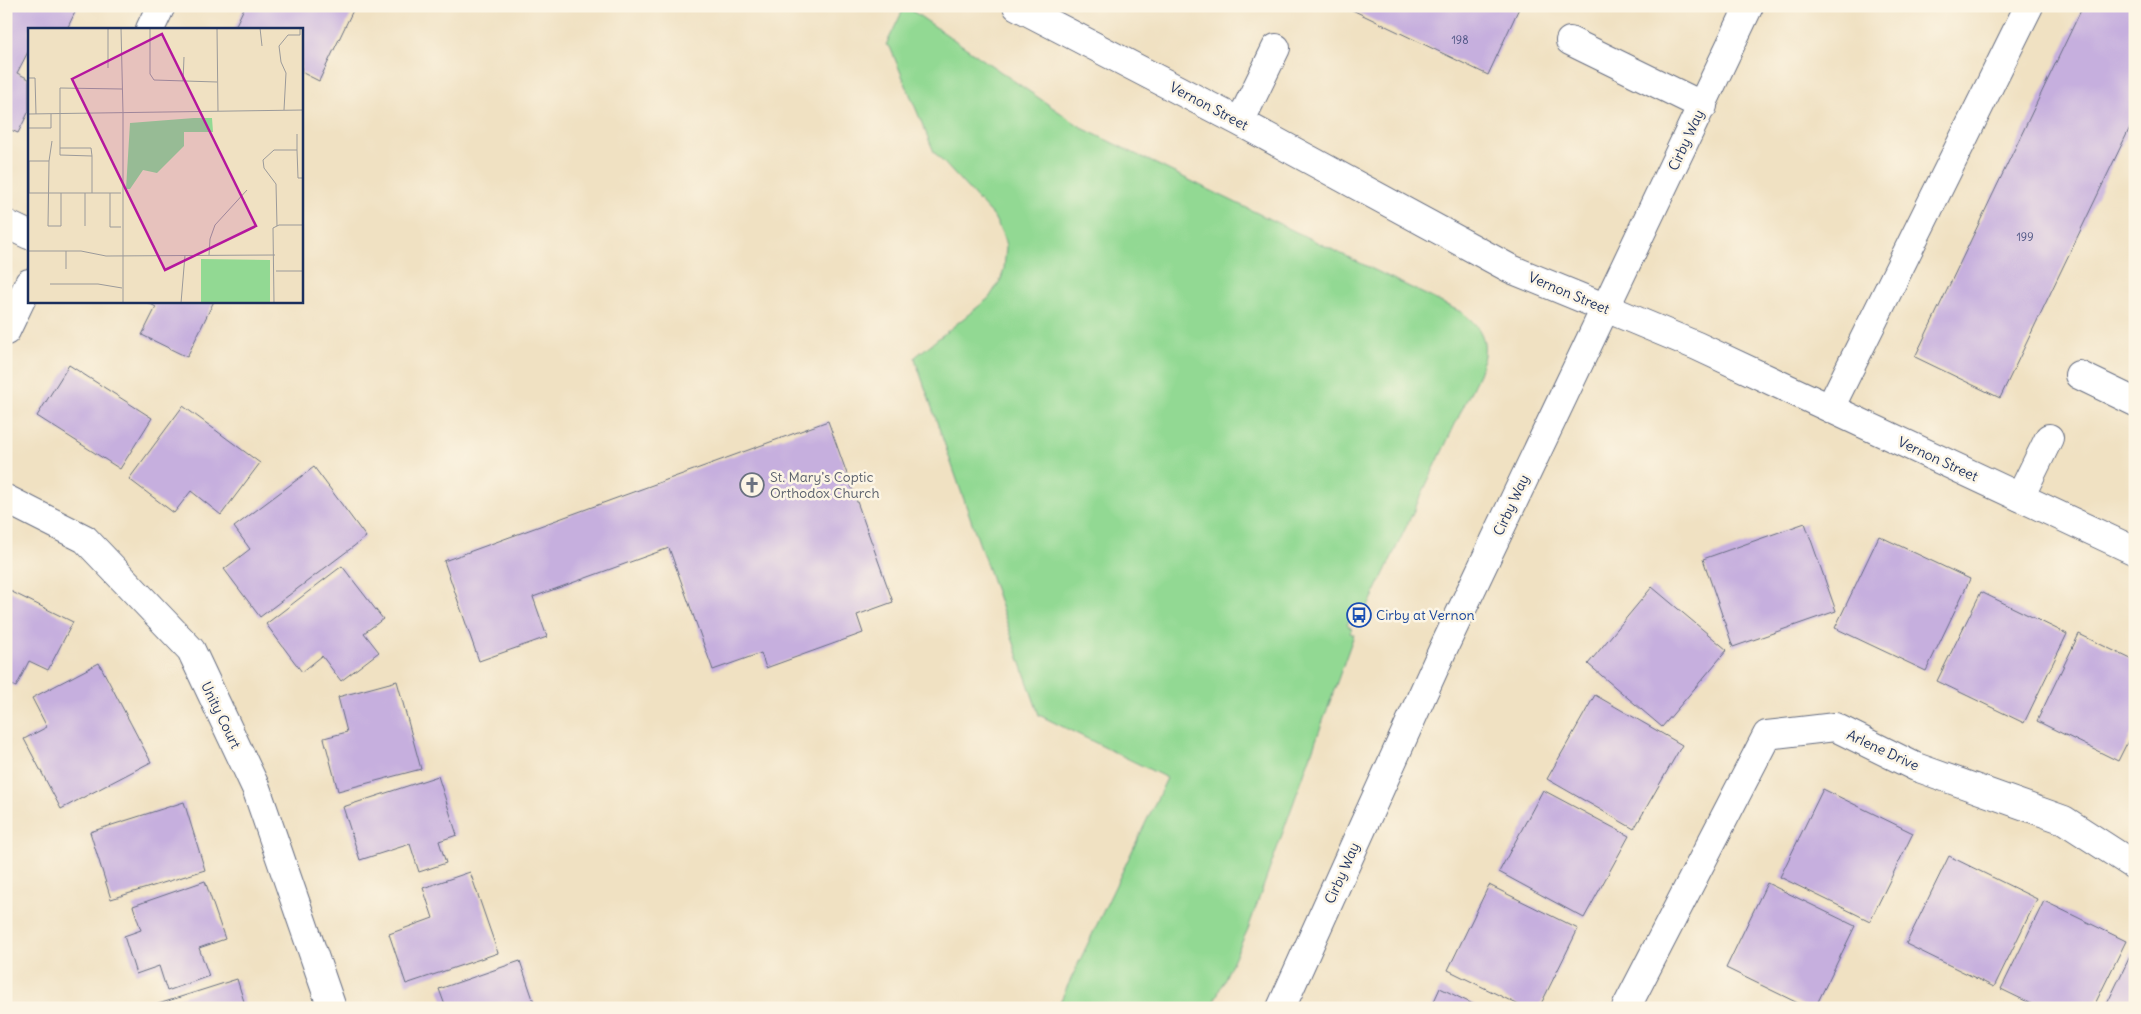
<svg xmlns="http://www.w3.org/2000/svg" width="2141" height="1014" font-family="Delius,sans-serif">
	<style>
		.green { fill: #92d993; stroke: #568478 }
		.building { fill: #c6afde }
		.lines { fill: none; stroke-linecap: round; stroke-linejoin: round }
		.minor-casing { stroke: #666d81; stroke-width: 30 }
		.major-casing { stroke: #666d81; stroke-width: 30 }
		.minor { stroke: #fff; stroke-width: 28 }
		.major { stroke: #fff; stroke-width: 28 }
		.labels { text-anchor: middle; stroke-width: 5; stroke-linejoin: round; paint-order: stroke }
		.number-label { font-size: 11px; fill: #464f7e }
		.street-label { font-size: 14px; fill: #1b2f5e; stroke: #fcf5e5 }
		.worship-label { font-size: 14px; fill: #5b616d; stroke: #fcf5e5; text-anchor: start }
		.transit-label { font-size: 14px; fill: #164399; stroke: #fcf5e5; text-anchor: start }
		.inset-road { fill: none; stroke: #9b9a9a; stroke-width: 1 }
		.view { fill: #b5179e; fill-opacity: 0.15; stroke: #b5179e; stroke-width: 2.5 }
		.inset-edge { fill: none; stroke: #1b2f5e; stroke-width: 2.5 }
	</style>
	<rect width="100%" height="100%" fill="#fcf5e5"/>
	<filter id="ink" filterUnits="userSpaceOnUse"><feTurbulence type="fractalNoise" baseFrequency=".02" numOctaves="2"/><feDisplacementMap in="SourceGraphic" scale="10" xChannelSelector="R" yChannelSelector="G"/><feConvolveMatrix kernelMatrix="1 2 1 2 8 2 1 2 1" color-interpolation-filters="sRGB"/></filter>
	<filter id="wash" filterUnits="userSpaceOnUse"><feTurbulence type="fractalNoise" baseFrequency=".0096" numOctaves="4" result="noise"/><feDisplacementMap in="SourceGraphic" scale="20" xChannelSelector="R" yChannelSelector="G"/><feGaussianBlur stdDeviation="1.12" result="paint"/><feColorMatrix in="noise" values="0 0 0 0 0 0 0 0 0 0 0 0 0 0 0 0 0 1.4 0 .05"/><feComposite in="paint" operator="in"/></filter>
	<g filter="url(#wash)">
		<rect width="100%" height="100%" fill="#f0e1c2"/>
		<path class="green" d="M 905,6 L 1084,129 L 1461,312 C 1486,329 1489,347 1479,374 L 1367,609 L 1357,604 L 1347,625 L 1352,629 L 1350,633 L 1354,635 L 1248,929 L 1211,1008 L 1057,1008 L 1167,778 L 1039,715 L 916,362 L 915,357 L 989,298 L 1001,279 L 1004,269 L 1006,247 L 1004,237 L 994,217 L 934,152 L 890,47 L 886,45 Z"/>
		<g id="blocks">
			<path class="building" d="M 6,6 L 78,6 L 67,29 L 29,29 L 29,50 L 17,73 L 29,79 L 29,111 L 18,133 L 6,128 Z
				M 245,6 L 298,6 L 302,8 L 303,6 L 355,6 L 319,81 L 301,72 L 301,29 L 234,29 Z
				M 1344,6 L 1520,6 L 1488,75 Z
				M 2083,6 L 2135,6 L 2135,117 L 2000,398 L 1915,357 Z
				M 145,301 L 214,301 L 187,357 L 142,335 L 156,307 Z
				M 69,365 L 152,418 L 120,469 L 37,416 Z
				M 183,406 L 260,463 L 221,515 L 191,491 L 174,513 L 129,479 Z
				M 828,421 L 893,602 L 857,615 L 863,633 L 766,668 L 761,653 L 713,670 L 669,548 L 533,597 L 547,637 L 479,661 L 444,561 Z
				M 314,467 L 366,537 L 260,617 L 224,569 L 250,549 L 234,527 Z
				M 1805,523 L 1836,611 L 1733,647 L 1703,559 Z
				M 1879,536 L 1970,579 L 1926,671 L 1835,628 Z
				M 342,566 L 383,619 L 364,633 L 379,652 L 341,681 L 322,656 L 302,672 L 266,624 Z
				M 1652,587 L 1727,650 L 1662,727 L 1588,664 Z
				M 6,589 L 73,622 L 48,670 L 29,661 L 16,687 L 6,682 Z
				M 1981,592 L 2067,634 L 2024,723 L 1937,681 Z
				M 2079,634 L 2135,661 L 2135,727 L 2118,761 L 2037,721 Z
				M 99,663 L 151,762 L 61,809 L 24,739 L 47,727 L 32,698 Z
				M 397,681 L 421,769 L 338,791 L 324,738 L 347,732 L 338,697 Z
				M 1595,695 L 1682,745 L 1634,829 L 1547,779 Z
				M 438,776 L 457,835 L 439,841 L 446,863 L 419,872 L 410,844 L 360,860 L 343,807 Z
				M 1823,789 L 1913,833 L 1870,921 L 1780,877 Z
				M 1543,790 L 1629,836 L 1584,918 L 1499,872 Z
				M 184,802 L 205,870 L 111,899 L 90,832 Z
				M 1949,856 L 2037,899 L 1994,987 L 1906,944 Z
				M 470,872 L 498,953 L 406,984 L 389,934 L 433,918 L 423,888 Z
				M 205,881 L 225,939 L 199,948 L 209,976 L 167,991 L 159,966 L 136,974 L 124,936 L 141,930 L 133,906 Z
				M 1767,883 L 1855,926 L 1815,1008 L 1808,1008 L 1726,968 Z
				M 1489,885 L 1578,929 L 1539,1008 L 1525,1008 L 1448,970 Z
				M 2044,901 L 2126,941 L 2093,1008 L 2040,1008 L 2001,989 Z
				M 2133,950 L 2135,951 L 2135,1008 L 2105,1008 Z
				M 520,961 L 536,1008 L 446,1008 L 439,989 Z
				M 237,979 L 246,1008 L 153,1008 L 152,1006 Z
				M 1440,988 L 1481,1008 L 1431,1008 Z"/>
		</g>
	</g>
	<g filter="url(#ink)">
		<use href="#blocks" fill-opacity="0" stroke="#666d81" stroke-width="1"/>
		<g class="lines">
			<g class="minor-casing">
				<path id="minor" d="M 1017,6 L 1240,122 L 1511,269 L 1606,308
					M 150,29 L 161,6
					M 1570,41 L 1703,106
					M 1240,122 L 1276,48
					M 6,224 L 29,235
					M 6,331 L 29,283
					M 2079,375 L 2135,402
					M 1830,408 L 2029,6
					M 2020,497 L 2049,438
					M 6,499 L 85,539 L 191,650 L 256,788 L 332,1008
					M 1626,1008 L 1767,735 L 1835,727 L 1916,767 L 2064,820 L 2135,866"/>
			</g>
			<g class="major-casing">
				<path id="major" d="M 1606,308 L 1697,346 L 2135,551
					M 1281,1008 L 1444,647 L 1749,6"/>
			</g>
			<use href="#minor" class="minor"/>
			<use href="#major" class="major"/>
		</g>
	</g>
	<defs>
		<g id="church-ring" transform="scale(1.25)"><circle r="9.5" fill="#fcf5e5" stroke="#6b7280" stroke-width="1.5"/><path d="M-1.2-6h2.4v3.5h3.3v2.4h-3.3V6h-2.4V-.1h-3.3v-2.4h3.3Z" fill="#6b7280"/></g>
		<g id="bus-ring" transform="scale(1.25)"><circle r="9.5" fill="#fcf5e5" stroke="#1a4fb4" stroke-width="1.5"/><path d="M-5-6H5V4H4V6H2V4H-2V6H-4V4H-5ZM-3.5-4V0h7V-4ZM-3.5 1.2v1.5H-2V1.2ZM2 1.2v1.5H3.5V1.2Z" fill="#1a4fb4"/></g>
	</defs>
	<g fill-rule="evenodd">
		<use href="#church-ring" x="752" y="485"/>
		<use href="#bus-ring" x="1359" y="615"/>
	</g>
	<g class="labels">
		<g class="number-label">
			<text x="1460" y="44">198</text>
			<text x="2025" y="241">199</text>
		</g>
		<g class="street-label">
			<text transform="translate(1209 106) rotate(28)" y="5">Vernon Street</text>
			<text transform="translate(1686 140) rotate(-65)" y="5">Cirby Way</text>
			<text transform="translate(1569 293) rotate(23)" y="5">Vernon Street</text>
			<text transform="translate(1938 459) rotate(25)" y="5">Vernon Street</text>
			<text transform="translate(1511 505) rotate(-65)" y="5">Cirby Way</text>
			<text transform="translate(221 715) rotate(64)" y="5">Unity Court</text>
			<text transform="translate(1883 750) rotate(25)" y="5">Arlene Drive</text>
			<text transform="translate(1342 873) rotate(-66)" y="5">Cirby Way</text>
		</g>
		<g class="worship-label">
			<text x="770" y="482">St. Mary's Coptic<tspan x="770" dy="16">Orthodox Church</tspan></text>
		</g>
		<g class="transit-label">
			<text x="1376" y="620">Cirby at Vernon</text>
		</g>
	</g>
	<g transform="translate(28 28)">
		<rect width="275" height="275" fill="#f0e1c2"/>
		<path d="M 166,90 L 184,90 L 185,104 L 156,104 L 156,118 L 129,145 L 115,142 L 102,161 L 98,161 L 102,95 ZM 173,231 L 242,232 L 242,275 L 173,275 Z" fill="#92d993"/>
		<path class="inset-road" d="M 80,0 L 80,40M 93,0 L 95,85M 122,0 L 122,46 L 126,52 L 189,54M 189,0 L 190,83M 232,0 L 234,18M 0,50 L 7,50 L 8,86M 155,53 L 156,29M 256,82 L 258,45 L 253,34 L 251,18 L 260,7 L 272,7 L 272,0M 95,85 L 95,275M 0,86 L 275,82M 0,100 L 23,100 L 23,86M 269,106 L 269,122M 32,120 L 63,120 L 64,128M 0,133 L 21,133 L 20,198 L 33,198 L 33,165M 21,133 L 24,113M 0,165 L 93,165M 1,165 L 1,133M 57,165 L 57,198M 64,165 L 64,128 L 32,127 L 32,60 L 94,61M 82,165 L 82,199 L 93,199M 249,198 L 248,156 L 236,140 L 235,132 L 246,122 L 269,122 L 270,150 L 275,150M 0,223 L 53,223 L 78,228 L 247,227M 38,223 L 38,241M 181,227 L 182,211 L 187,197 L 219,162M 248,243 L 275,243M 22,256 L 70,256 L 94,260M 153,275 L 157,227M 246,275 L 245,200 L 251,197 L 275,197"/>
		<path class="view" d="M 134,6 L 228,198 L 137,242 L 44,51 Z"/>
		<rect width="275" height="275" class="inset-edge"/>
	</g>
	<rect width="2141" height="1014" fill="none" stroke="#fcf5e5" stroke-width="25"/>
</svg>
